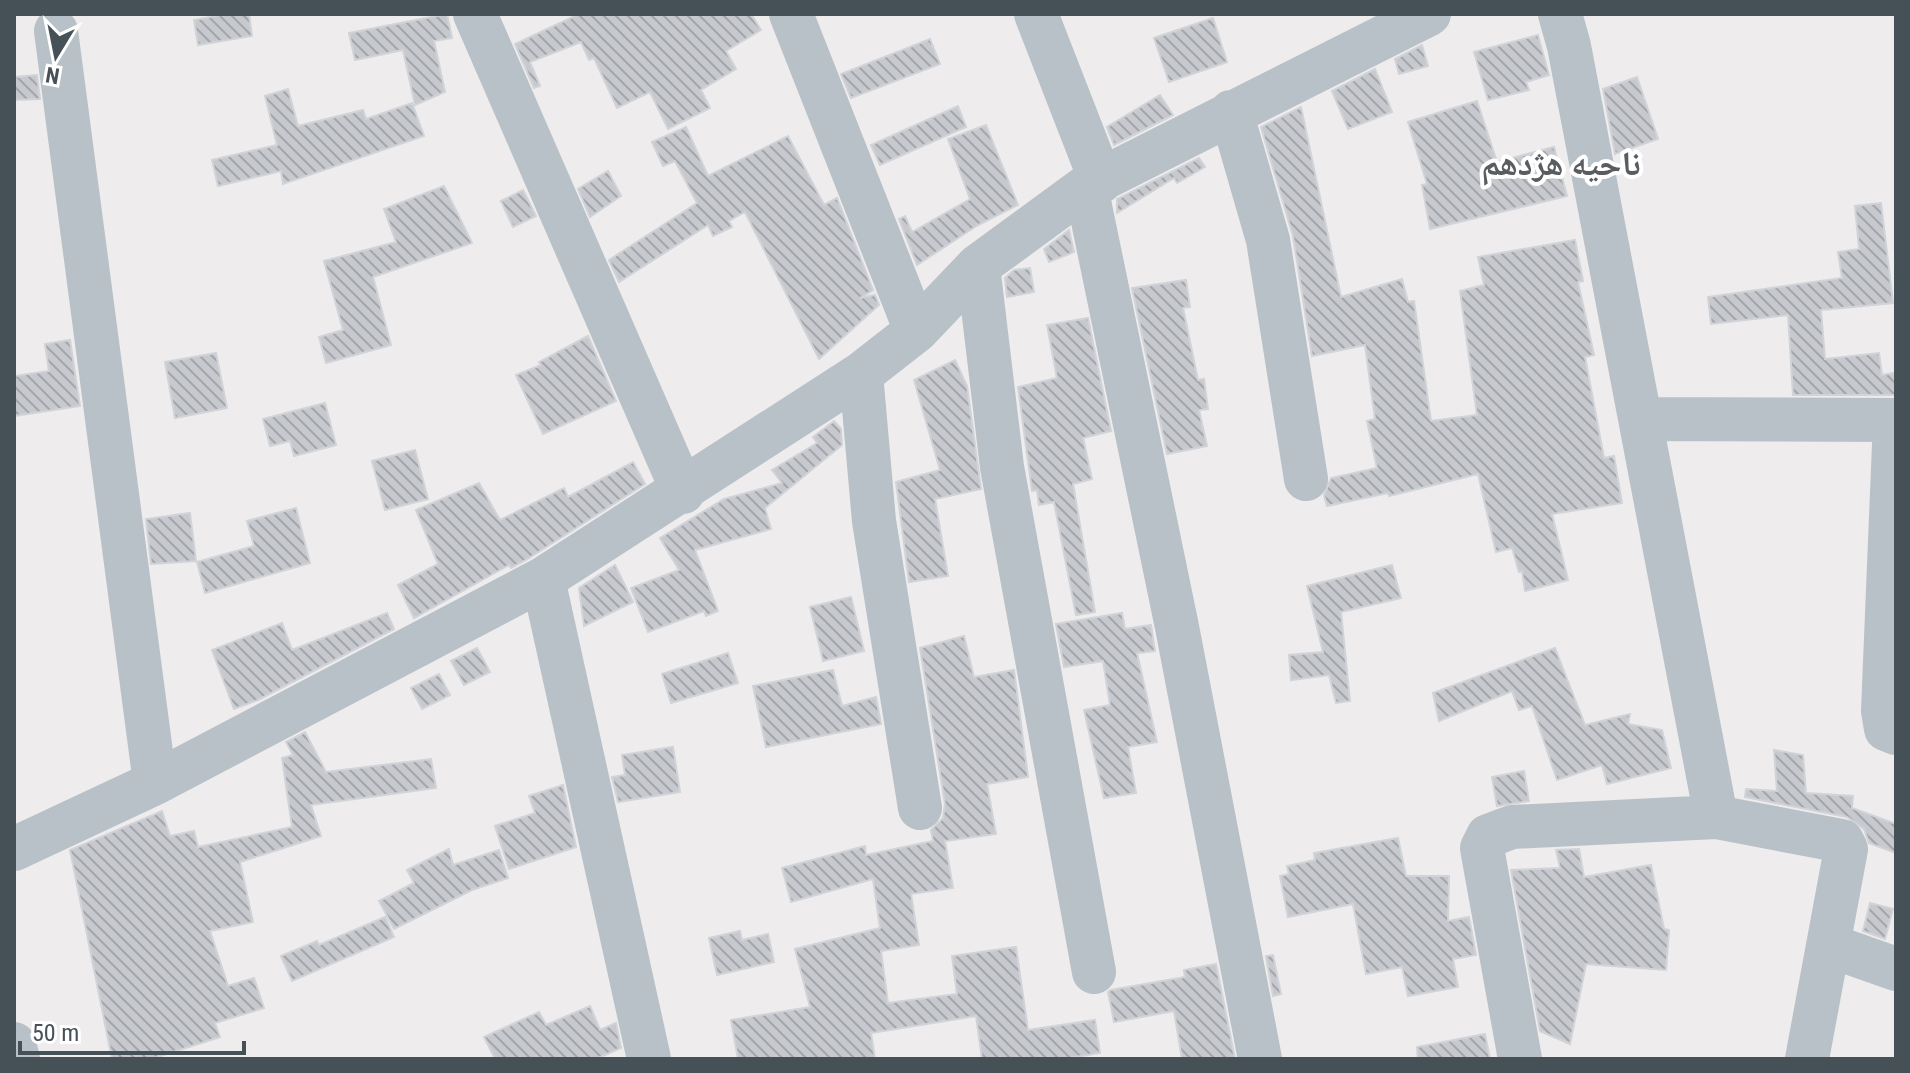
<svg xmlns="http://www.w3.org/2000/svg" width="1910" height="1073" font-family="'Roboto Condensed','Noto Naskh Arabic',sans-serif">
	<style>
		.building { fill: url(#building-back-hatch); stroke: #d0d3d7; stroke-width: 2 }
		.lines { fill: none; stroke-linecap: round; stroke-linejoin: round }
		.minor { stroke: #b8c1c7; stroke-width: 44 }
		.labels { text-anchor: middle; stroke-width: 8; stroke-linejoin: round; paint-order: stroke }
		.district-label { font-size: 34px; font-weight: bold; fill: #595d60; stroke: #fff }
	</style>
	<defs>
		<pattern id="building-back-hatch" width="6" height="6" patternUnits="userSpaceOnUse" patternTransform="scale(2)"><rect width="6" height="6" fill="#c7c9ce"/><path d="M-1 5l2 2M0 0l6 6M5-1l2 2" fill="none" stroke="#a3a6aa"/></pattern>
	</defs>
	<rect width="100%" height="100%" fill="#eeecec"/>
	<path class="building" d="M 227,14 L 249,14 L 252,36 L 198,45 L 194,20 Z
		M 447,14 L 452,38 L 434,41 L 445,92 L 415,105 L 403,50 L 355,60 L 349,33 Z
		M 579,14 L 751,14 L 761,30 L 726,51 L 736,69 L 701,90 L 710,108 L 668,129 L 650,92 L 617,108 L 594,58 L 589,60 L 581,42 L 530,62 L 540,86 L 534,88 L 515,44 Z
		M 1213,18 L 1227,62 L 1169,82 L 1154,38 Z
		M 1538,35 L 1549,75 L 1526,82 L 1529,90 L 1488,100 L 1474,52 Z
		M 930,39 L 940,64 L 851,98 L 841,74 Z
		M 1422,45 L 1428,66 L 1399,74 L 1395,59 Z
		M 1375,69 L 1392,112 L 1348,129 L 1332,91 Z
		M 37,75 L 40,99 L 14,100 L 14,77 Z
		M 1637,77 L 1658,139 L 1615,154 L 1603,89 Z
		M 288,89 L 298,126 L 363,110 L 366,119 L 412,103 L 424,136 L 283,184 L 281,171 L 218,186 L 212,160 L 277,145 L 265,96 Z
		M 1160,95 L 1173,115 L 1114,145 L 1107,127 Z
		M 1477,101 L 1497,162 L 1554,147 L 1567,196 L 1430,229 L 1422,185 L 1427,184 L 1408,122 Z
		M 958,106 L 966,127 L 880,165 L 871,145 Z
		M 1301,107 L 1341,297 L 1402,279 L 1408,302 L 1414,301 L 1431,421 L 1477,415 L 1460,291 L 1484,285 L 1478,257 L 1575,240 L 1583,281 L 1578,282 L 1594,355 L 1585,357 L 1604,458 L 1614,456 L 1622,503 L 1552,514 L 1568,580 L 1525,591 L 1522,571 L 1519,572 L 1512,548 L 1496,552 L 1478,474 L 1389,496 L 1388,493 L 1327,506 L 1324,495 L 1331,478 L 1377,468 L 1367,421 L 1375,419 L 1365,345 L 1312,356 L 1293,236 L 1261,127 Z
		M 986,125 L 1018,205 L 978,225 L 917,265 L 899,219 L 905,216 L 912,232 L 970,199 L 948,139 Z
		M 686,127 L 708,176 L 788,136 L 824,205 L 837,198 L 873,290 L 860,298 L 875,295 L 879,305 L 819,359 L 745,212 L 729,221 L 732,227 L 713,236 L 708,225 L 619,282 L 609,260 L 697,203 L 675,161 L 663,166 L 652,142 Z
		M 1199,158 L 1205,167 L 1177,183 L 1174,178 L 1117,213 L 1117,199 Z
		M 608,171 L 621,196 L 590,217 L 578,189 Z
		M 444,186 L 472,243 L 373,277 L 391,345 L 326,363 L 319,337 L 343,330 L 324,261 L 396,242 L 384,209 Z
		M 523,190 L 536,216 L 513,227 L 501,201 Z
		M 1881,203 L 1893,303 L 1821,310 L 1825,359 L 1879,353 L 1882,375 L 1894,373 L 1896,395 L 1793,395 L 1788,315 L 1711,324 L 1708,297 L 1842,278 L 1838,252 L 1859,249 L 1855,206 Z
		M 1069,230 L 1074,252 L 1049,262 L 1044,249 Z
		M 1030,268 L 1034,292 L 1007,297 L 1005,278 L 1014,270 Z
		M 1186,280 L 1190,307 L 1183,308 L 1198,380 L 1204,379 L 1208,409 L 1199,410 L 1207,446 L 1167,454 L 1132,288 Z
		M 1088,318 L 1111,431 L 1083,438 L 1092,479 L 1073,484 L 1095,612 L 1076,615 L 1054,502 L 1039,505 L 1037,490 L 1032,491 L 1018,387 L 1057,378 L 1047,325 Z
		M 588,336 L 616,401 L 543,434 L 516,375 L 541,365 L 539,362 Z
		M 70,340 L 80,406 L 14,416 L 14,376 L 49,371 L 45,344 Z
		M 216,353 L 227,408 L 175,418 L 165,362 Z
		M 955,360 L 967,386 L 981,489 L 935,499 L 948,576 L 909,582 L 896,482 L 940,470 L 914,380 Z
		M 325,403 L 336,445 L 294,456 L 290,441 L 270,446 L 263,419 Z
		M 834,421 L 841,429 L 842,445 L 765,508 L 771,529 L 695,550 L 718,611 L 706,616 L 704,611 L 648,632 L 631,588 L 679,570 L 660,538 L 724,499 L 782,483 L 772,470 L 817,443 L 813,437 Z
		M 415,450 L 428,499 L 385,510 L 372,461 Z
		M 633,462 L 645,484 L 526,560 L 511,568 L 509,565 L 414,618 L 398,585 L 438,564 L 416,510 L 479,483 L 500,520 L 564,488 L 568,497 Z
		M 296,508 L 310,563 L 205,593 L 197,562 L 254,546 L 247,521 Z
		M 190,513 L 196,561 L 151,564 L 146,519 Z
		M 615,565 L 633,602 L 584,626 L 579,588 Z
		M 1392,565 L 1401,598 L 1341,612 L 1350,701 L 1336,703 L 1329,675 L 1291,680 L 1289,655 L 1323,652 L 1307,586 Z
		M 851,597 L 864,651 L 823,661 L 810,607 Z
		M 387,613 L 394,629 L 258,700 L 234,709 L 212,650 L 282,623 L 292,650 Z
		M 1122,613 L 1125,629 L 1151,625 L 1155,651 L 1137,653 L 1157,742 L 1128,747 L 1136,793 L 1104,798 L 1084,710 L 1110,705 L 1103,661 L 1064,667 L 1056,624 Z
		M 964,636 L 974,677 L 1014,670 L 1028,777 L 987,784 L 996,834 L 945,841 L 953,888 L 911,894 L 919,945 L 881,951 L 888,1003 L 957,994 L 952,956 L 1016,947 L 1028,1030 L 1095,1020 L 1100,1053 L 1063,1059 L 982,1059 L 976,1016 L 871,1033 L 875,1059 L 738,1059 L 731,1020 L 810,1007 L 795,949 L 880,928 L 873,879 L 791,902 L 782,868 L 865,846 L 866,855 L 933,841 L 931,830 L 943,818 L 945,804 L 920,648 Z
		M 477,648 L 490,672 L 464,685 L 451,661 Z
		M 1555,648 L 1585,725 L 1630,714 L 1628,724 L 1662,730 L 1671,768 L 1607,784 L 1602,765 L 1557,780 L 1532,706 L 1519,710 L 1512,691 L 1439,721 L 1433,693 Z
		M 728,653 L 738,683 L 671,703 L 662,674 Z
		M 833,670 L 842,706 L 876,697 L 881,724 L 766,747 L 753,686 Z
		M 439,674 L 450,695 L 422,709 L 411,688 Z
		M 305,732 L 326,772 L 431,759 L 436,788 L 311,805 L 321,836 L 240,862 L 253,922 L 210,931 L 228,986 L 254,978 L 264,1008 L 215,1023 L 220,1037 L 151,1059 L 112,1059 L 70,850 L 162,811 L 170,836 L 194,831 L 198,847 L 292,827 L 282,758 L 293,755 L 286,742 Z
		M 673,747 L 680,792 L 618,802 L 612,777 L 625,775 L 622,755 Z
		M 1774,750 L 1803,755 L 1806,793 L 1853,796 L 1852,808 L 1896,824 L 1896,853 L 1869,843 L 1864,829 L 1847,817 L 1745,797 L 1746,789 L 1777,791 Z
		M 1524,771 L 1529,801 L 1497,806 L 1492,777 Z
		M 563,785 L 576,847 L 509,869 L 495,826 L 535,813 L 529,796 Z
		M 1398,838 L 1406,876 L 1449,876 L 1448,921 L 1469,917 L 1476,955 L 1453,959 L 1458,987 L 1408,996 L 1402,967 L 1366,974 L 1353,904 L 1288,917 L 1280,876 L 1289,874 L 1287,866 L 1315,860 L 1314,853 Z
		M 449,849 L 453,865 L 499,850 L 508,878 L 472,890 L 394,929 L 379,901 L 414,883 L 407,870 Z
		M 1579,849 L 1584,877 L 1651,865 L 1664,929 L 1669,930 L 1666,970 L 1586,964 L 1570,1044 L 1540,1031 L 1511,870 L 1560,868 L 1556,850 Z
		M 1870,903 L 1893,909 L 1885,939 L 1863,931 Z
		M 385,917 L 394,937 L 292,981 L 281,956 L 317,941 L 319,945 Z
		M 740,931 L 742,940 L 768,934 L 774,962 L 717,975 L 709,938 Z
		M 1273,955 L 1281,994 L 1273,996 L 1266,956 Z
		M 1216,964 L 1235,1059 L 1182,1059 L 1174,1011 L 1114,1022 L 1108,992 L 1111,990 L 1185,977 L 1184,970 Z
		M 590,1006 L 600,1030 L 616,1023 L 621,1048 L 596,1059 L 495,1059 L 484,1037 L 539,1012 L 546,1025 Z
		M 1485,1034 L 1490,1059 L 1418,1059 L 1417,1047 Z"/>
	<g class="lines">
		<path class="minor" d="M 475,14 L 683,492
			M 791,14 L 916,331
			M 1036,14 L 1101,181
			M 1560,14 L 1569,46 L 1716,817
			M 56,31 L 155,783
			M 1231,112 L 1268,240 L 1306,479
			M 1086,187 L 1177,627 L 1260,1059
			M 978,266 L 1002,467 L 1094,972
			M 861,374 L 874,521 L 920,808
			M 1641,419 L 1896,420
			M 1895,420 L 1883,711 L 1886,729 L 1896,733
			M 543,579 L 649,1059
			M 14,849 L 155,783 L 543,579 L 861,374 L 916,331 L 978,266 L 1086,187 L 1429,14
			M 1828,945 L 1896,969
			M 14,1044 L 18,1059
			M 1520,1059 L 1482,848 L 1488,836 L 1512,827 L 1716,817 L 1842,841 L 1846,849 L 1807,1059"/>
	</g>
	<g class="labels">
		<g class="district-label">
			<text x="1561" y="175">ناحیه هژدهم</text>
		</g>
	</g>
	<rect width="1910" height="1073" fill="none" stroke="#465057" stroke-width="32"/>
	<g transform="translate(56 56) rotate(190)" stroke="#ffffff" stroke-width="6" paint-order="stroke">
	<path d="M0-6L14 30L0 20L-14 30Z" fill="#465057"/>
	<text y="-12" font-size="22" font-weight="bold" text-anchor="middle" fill="#465057">N</text>
	</g>
	<path d="M20 1041v12h224v-12" fill="none" stroke="#465057" stroke-width="4"/>
	<text x="32" y="1041" font-size="24" fill="#465057" stroke="#ffffff" stroke-width="6" paint-order="stroke">50 m</text>
</svg>
